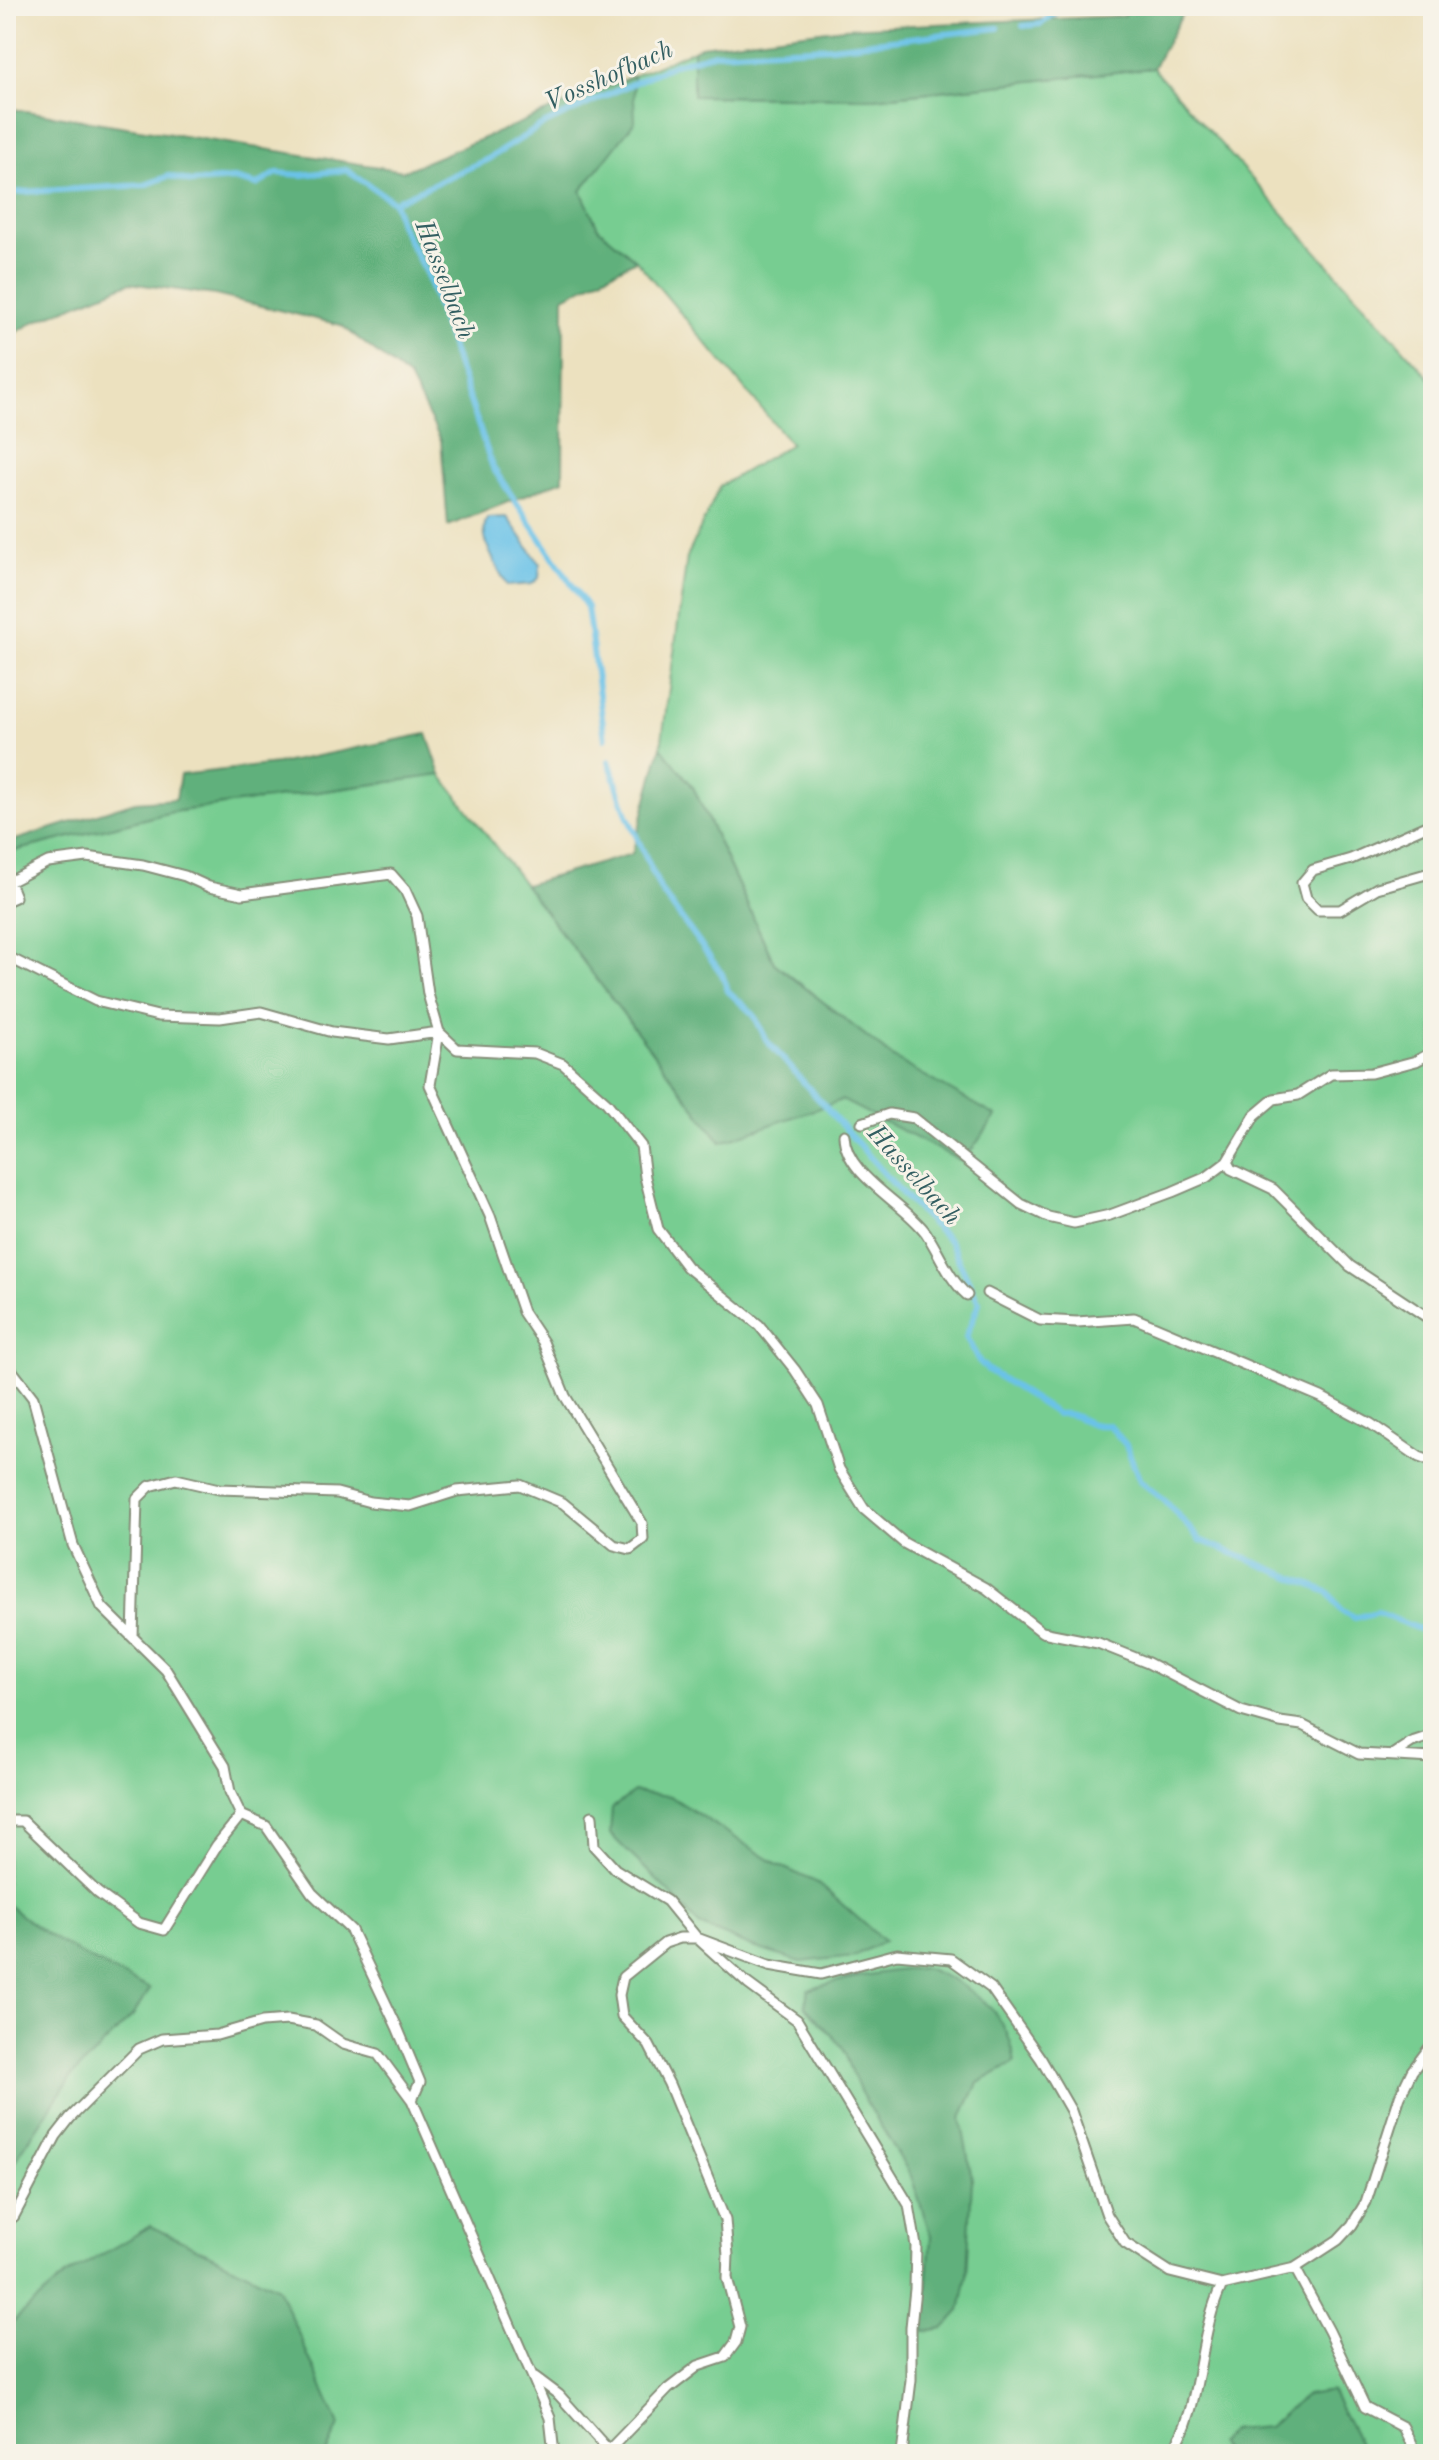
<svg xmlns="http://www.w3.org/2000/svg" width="1439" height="2460" font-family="'Old Standard TT',serif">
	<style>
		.green { fill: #77cd91; stroke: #4b8562; stroke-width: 2 }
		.forest { fill: #61b07b; stroke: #407658; stroke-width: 2 }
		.water { fill: #6bc2e8; stroke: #45808e; stroke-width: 2 }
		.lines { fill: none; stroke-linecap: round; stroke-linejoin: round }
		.stream { stroke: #6bc2e8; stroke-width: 6 }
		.service-casing { stroke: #868f7a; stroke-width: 13 }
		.service { stroke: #fff; stroke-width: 9 }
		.labels { text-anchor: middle; stroke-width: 6; stroke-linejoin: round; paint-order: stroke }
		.water-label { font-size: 26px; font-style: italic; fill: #325e61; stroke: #f7f3e8 }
	</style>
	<rect width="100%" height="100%" fill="#f7f3e8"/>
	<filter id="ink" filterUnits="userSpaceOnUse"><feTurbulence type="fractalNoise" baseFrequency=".0125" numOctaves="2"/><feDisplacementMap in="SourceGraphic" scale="16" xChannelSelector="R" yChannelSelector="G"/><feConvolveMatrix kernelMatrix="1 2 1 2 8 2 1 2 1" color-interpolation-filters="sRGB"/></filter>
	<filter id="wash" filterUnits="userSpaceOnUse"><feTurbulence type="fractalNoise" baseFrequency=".006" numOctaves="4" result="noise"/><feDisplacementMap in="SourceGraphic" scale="32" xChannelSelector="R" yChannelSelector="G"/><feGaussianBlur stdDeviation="1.8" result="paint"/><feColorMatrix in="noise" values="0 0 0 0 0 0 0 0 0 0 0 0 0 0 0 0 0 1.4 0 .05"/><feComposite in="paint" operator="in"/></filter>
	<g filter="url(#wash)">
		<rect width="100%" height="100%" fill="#ece1bf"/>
		<path class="green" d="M 693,50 L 694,96 L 874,98 L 1153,68 L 1433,382 L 1433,2454 L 6,2454 L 6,853 L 172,812 L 441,775 L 721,1142 L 842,1099 L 963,1161 L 996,1116 L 895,1059 L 774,963 L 693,787 L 661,747 L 687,557 L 720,486 L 791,444 L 636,260 L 598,228 L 581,191 L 634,121 L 633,76 Z"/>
		<path class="forest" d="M 1129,6 L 1187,6 L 1153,68 L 874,98 L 693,96 L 693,50 L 701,46 L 844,28 L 1124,16 Z
			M 633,76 L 635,121 L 581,191 L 598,228 L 636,260 L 564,297 L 563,480 L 448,526 L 441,440 L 409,378 L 341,325 L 215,295 L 129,283 L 36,321 L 6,338 L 6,108 L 404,171 Z
			M 427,734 L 441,775 L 172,812 L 6,853 L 6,843 L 135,802 L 176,799 L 180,775 L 277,764 Z
			M 661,747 L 693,787 L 774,963 L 895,1059 L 996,1116 L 963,1162 L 842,1100 L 721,1142 L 525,885 L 632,854 Z
			M 634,1792 L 670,1796 L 778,1865 L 818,1883 L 884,1941 L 854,1956 L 800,1962 L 750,1946 L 699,1925 L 671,1894 L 610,1834 L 612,1808 Z
			M 6,1903 C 49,1941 99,1964 150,1989 L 133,2015 L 71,2077 L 6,2174 Z
			M 925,1968 C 972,1987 1008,2009 1015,2063 L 978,2083 L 961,2119 L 972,2179 L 967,2276 L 960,2311 L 944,2328 L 924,2331 L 931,2236 L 911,2176 L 860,2091 L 842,2046 L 805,2006 L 808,1990 C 847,1977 885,1971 925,1968 Z
			M 151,2226 L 278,2288 L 339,2425 L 326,2454 L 6,2454 L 6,2328 L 65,2276 Z
			M 1331,2391 L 1365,2454 L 1228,2454 L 1218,2444 L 1232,2430 L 1268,2427 L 1306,2395 Z"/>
		<path class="water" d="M 507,517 L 540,564 L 539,578 L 532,584 L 507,586 C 498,566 477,539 487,518 Z"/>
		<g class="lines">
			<path class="stream" d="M 1023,26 L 1041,24 L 1064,6
				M 6,193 L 145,185 L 169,176 L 191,182 L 234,179 L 257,185 L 277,173 L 302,175 L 346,170 L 394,202 L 400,224 L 426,273 L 493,468 L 587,607 L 605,739
				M 394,202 L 488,159 L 541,126 L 594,101 L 675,64 L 715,53 L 830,47 L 998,28
				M 609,761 L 627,815 L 661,891 L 722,974 L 728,991 L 754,1015 L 767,1041 L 907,1199 L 950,1242 L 979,1303 L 966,1337 L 979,1361 L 988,1370 L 1057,1414 C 1079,1411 1083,1428 1109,1425 L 1126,1445 L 1140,1481 L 1165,1501 L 1200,1540 L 1328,1592 L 1341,1610 L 1354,1618 L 1377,1612 L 1433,1635"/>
		</g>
	</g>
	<g filter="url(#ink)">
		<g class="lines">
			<g class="service-casing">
				<path id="service" d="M 1433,823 L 1351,859 L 1313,870 L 1302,883 L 1306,898 L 1318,910 L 1340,910 L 1377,888 L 1433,872
					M 6,901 L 15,897 L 9,882 L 48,862 L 87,857 L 143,865 L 185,876 L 209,887 L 242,894 L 391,874 L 405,890 L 417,916 L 428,994 L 439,1032 L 430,1085 L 490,1216 L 523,1312 L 543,1342 L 565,1396 L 642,1523 L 643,1539 L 630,1549 L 614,1545 L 563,1503 L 520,1485 L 457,1491 L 410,1506 L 370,1502 L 337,1493 L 219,1489 L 176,1479 L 150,1486 L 137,1499 L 133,1637
					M 6,956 L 96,1001 L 158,1016 L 220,1018 L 261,1012 L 332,1032 L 389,1039 L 439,1032
					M 439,1032 L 457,1049 L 535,1053 L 563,1064 L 607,1103 L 641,1146 L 645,1177 L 658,1229 L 687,1267 L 759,1325 L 795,1370 L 818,1405 L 839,1469 L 864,1509 L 904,1543 L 986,1588 L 1042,1632 L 1098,1643 L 1148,1663 L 1241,1711 L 1280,1722 L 1302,1725 L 1359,1754 L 1433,1758
					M 1433,1052 L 1416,1061 L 1371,1073 L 1331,1074 L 1298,1095 L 1274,1099 L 1255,1115 L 1227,1162 L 1231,1169 L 1273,1189 L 1350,1266 L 1433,1321
					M 862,1123 L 889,1114 L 914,1118 L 1021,1204 L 1048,1217 L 1074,1223 L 1110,1215 L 1172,1192 L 1207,1177 L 1227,1162
					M 844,1135 C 845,1176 904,1202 926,1233 C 940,1254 948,1278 967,1295
					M 987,1293 L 1040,1320 L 1077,1322 L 1134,1318 L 1321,1397 L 1371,1424 L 1419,1457 L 1433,1462
					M 6,1363 L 33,1398 L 73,1545 L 102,1607 L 166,1670 L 225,1766 L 230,1792 L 241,1815 L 217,1845 L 164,1930 L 139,1923 L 98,1893 L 23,1821 L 6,1821
					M 1392,1755 L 1412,1742 L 1433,1735
					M 241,1815 L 266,1826 L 312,1893 L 351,1930 L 397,2027 L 420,2082 L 412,2100
					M 592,1816 L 594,1846 L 615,1869 L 667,1901 L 697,1938 L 748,1984 L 797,2020 L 909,2205 L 916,2246 L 915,2289 L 911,2327 L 911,2380 L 902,2454
					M 6,2222 L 14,2216 L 56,2136 L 70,2118 L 139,2049 L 162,2039 L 217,2035 L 262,2022 L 288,2020 L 316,2025 L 343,2044 L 378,2054 L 412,2100 L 534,2380 L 550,2418 L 554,2454
					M 1295,2268 L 1329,2331 L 1365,2407 L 1403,2427 L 1416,2454
					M 535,2377 L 559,2395 L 612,2454
					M 605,2454 L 668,2389 L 698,2366 L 725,2357 L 736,2342 L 740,2327 L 727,2278 L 728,2255 L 725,2220 L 669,2084 L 649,2045 L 622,2016 L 619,1995 L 623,1977 L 665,1943 L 680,1938 L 697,1938 L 769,1965 L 821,1974 L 897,1954 L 951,1959 L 991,1988 L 1041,2059 L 1071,2111 L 1107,2215 L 1125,2243 L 1170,2272 L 1222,2285 L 1295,2268 L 1338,2240 L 1352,2225 L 1366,2202 L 1400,2096 L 1412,2071 L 1433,2043
					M 1170,2454 C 1202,2413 1197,2336 1222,2285"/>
			</g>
			<use href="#service" class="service"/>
		</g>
	</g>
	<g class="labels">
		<g class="water-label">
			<text transform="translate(608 75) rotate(-24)" y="9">Vosshofbach</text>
			<text transform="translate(446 279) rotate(69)" y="9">Hasselbach</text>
			<text transform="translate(915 1174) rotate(48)" y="9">Hasselbach</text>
		</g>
	</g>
	<rect width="1439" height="2460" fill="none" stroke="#f7f3e8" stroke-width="32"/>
</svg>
